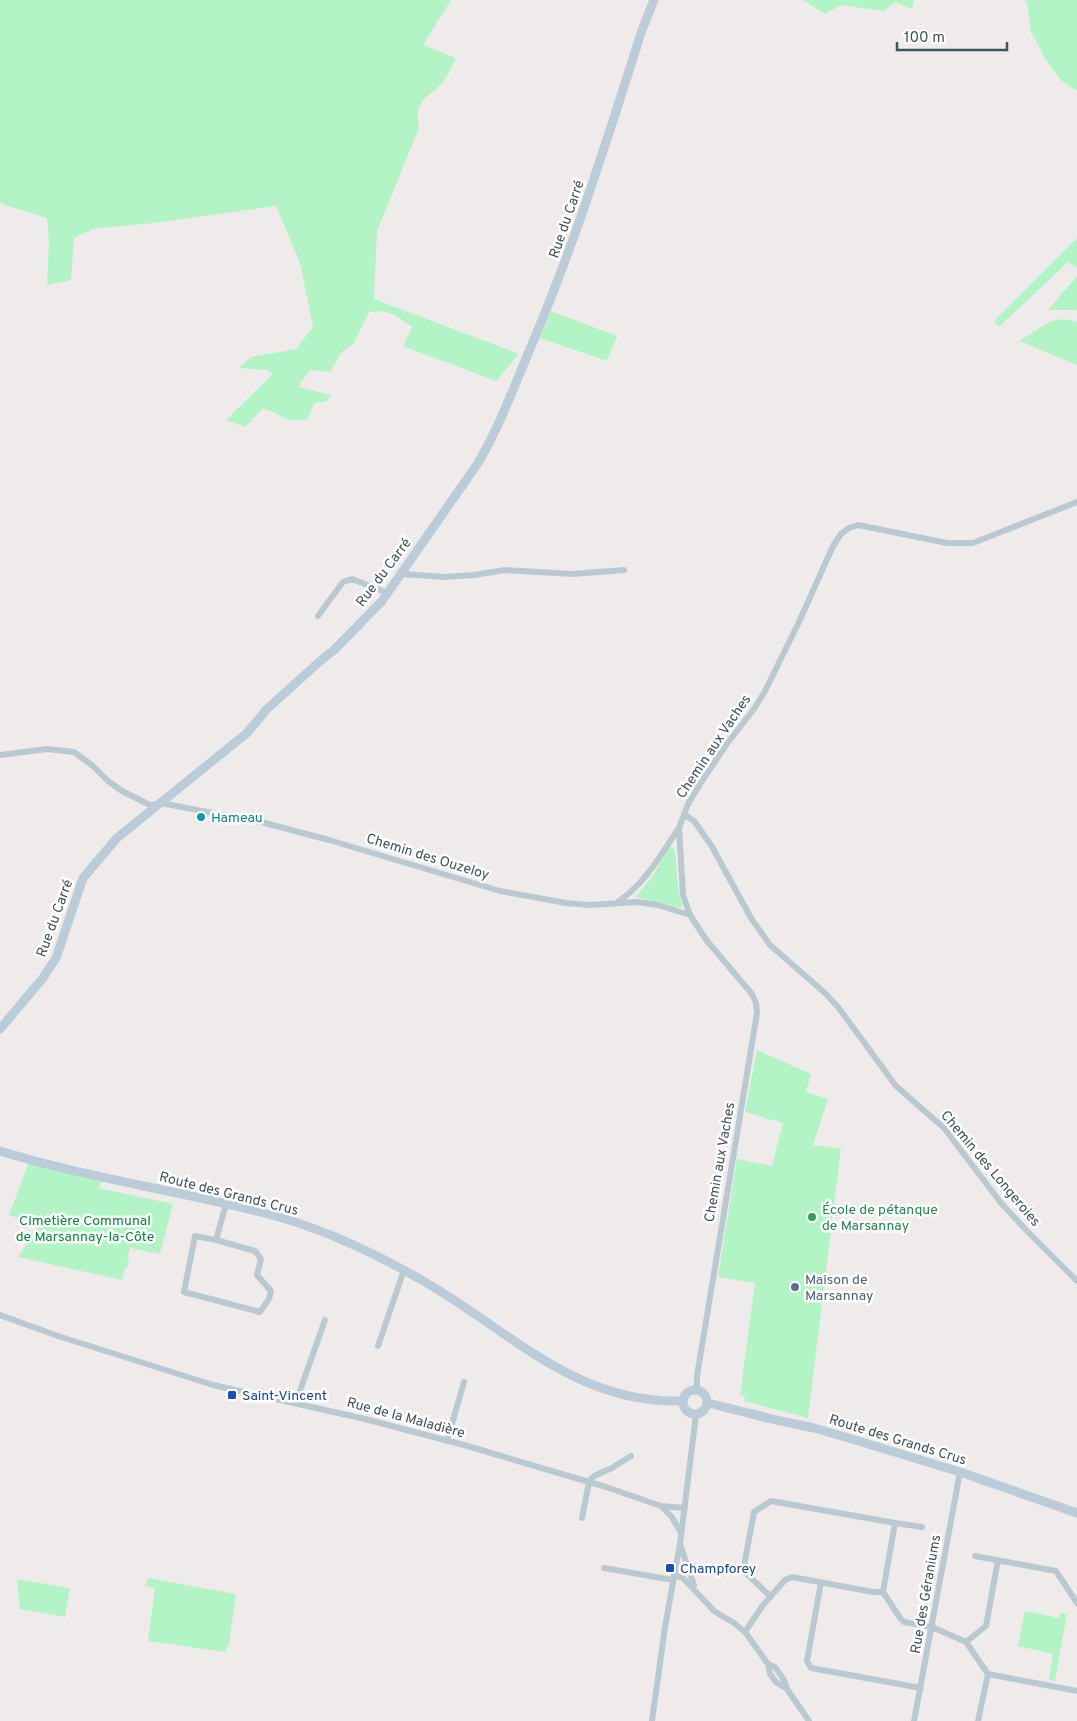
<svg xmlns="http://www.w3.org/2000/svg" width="1077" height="1721" font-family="Overpass,sans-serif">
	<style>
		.green { fill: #b2f4c5 }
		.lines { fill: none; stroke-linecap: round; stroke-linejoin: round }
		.street { stroke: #bac9d0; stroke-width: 6 }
		.secondary { stroke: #bbccd8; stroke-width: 9 }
		.culture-dot { fill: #0f9aa8; stroke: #fff; stroke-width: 2 }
		.leisure-dot { fill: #2e9e5b; stroke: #fff; stroke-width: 2 }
		.service-dot { fill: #5c6f8a; stroke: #fff; stroke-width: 2 }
		.transit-dot { fill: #1a4fb4; stroke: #fff; stroke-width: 2 }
		.labels { text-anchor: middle; stroke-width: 5; stroke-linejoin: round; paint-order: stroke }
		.street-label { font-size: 14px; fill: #42525b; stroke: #fff }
		.culture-label { font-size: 14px; fill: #0d838f; stroke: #fff; text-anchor: start }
		.leisure-label { font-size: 14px; fill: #27864d; stroke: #fff; text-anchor: start }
		.park-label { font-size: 14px; fill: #0b843b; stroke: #fff }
		.service-label { font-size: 14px; fill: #4e5e75; stroke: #fff; text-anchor: start }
		.transit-label { font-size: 14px; fill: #164399; stroke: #fff; text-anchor: start }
	</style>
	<rect width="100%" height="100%" fill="#efebeb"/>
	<path class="green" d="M 0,0 L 451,0 L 423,45 L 456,58 C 453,64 449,73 445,79 C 430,99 413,97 419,128 L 377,231 L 374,299 L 519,354 L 496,381 L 403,346 L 412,327 C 396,316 389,309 369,312 L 354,343 L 341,353 L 330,372 L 310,370 L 298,387 L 331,395 L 327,401 L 314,403 L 308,419 C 284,425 282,412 262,409 L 245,427 L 226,420 L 273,374 L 267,370 L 239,368 L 251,357 L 296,349 L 313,327 L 300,263 L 276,206 L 154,223 L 92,229 L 74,238 L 71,280 L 47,285 L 49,241 L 47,218 L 4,205 L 0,202 Z
		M 803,0 L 914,0 L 912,9 L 895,2 L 884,11 L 841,5 L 825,14 Z
		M 1024,0 L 1077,0 L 1077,91 L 1061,80 L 1046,60 L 1031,32 L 1027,2 Z
		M 1077,238 L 1077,268 L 1068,262 L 999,327 L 994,321 Z
		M 1077,276 L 1077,311 L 1074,310 L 1048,310 Z
		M 551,311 L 617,336 L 607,361 L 540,338 Z
		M 1064,319 L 1077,322 L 1077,365 L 1019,341 L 1051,321 Z
		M 670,846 L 675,850 L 678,888 L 682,904 L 681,908 L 635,897 L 650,880 Z
		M 757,1050 L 811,1074 L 806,1092 L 828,1099 L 813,1145 L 841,1149 L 808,1418 L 744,1401 L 745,1396 L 740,1395 L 755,1283 L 718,1277 L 737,1159 L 772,1166 L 783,1123 L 745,1112 Z
		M 29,1162 L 101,1182 L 99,1188 L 173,1204 L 160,1254 L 130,1248 L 127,1259 L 129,1261 L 128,1266 L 125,1268 L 122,1280 L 18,1257 L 39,1225 L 9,1215 Z
		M 148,1578 L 236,1594 L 229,1644 L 225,1652 L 148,1641 L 155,1588 L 145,1586 Z
		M 17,1579 L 70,1588 L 65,1617 L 20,1609 Z
		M 1025,1611 L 1059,1618 L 1060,1613 L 1067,1614 L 1055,1681 L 1049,1680 L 1053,1654 L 1018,1646 Z"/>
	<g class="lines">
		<path class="street" d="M 403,574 L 444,577 L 474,575 L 505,570 L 573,574 L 624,570
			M 318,616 L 343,582 L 352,579 L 388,593
			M 0,755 L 47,749 L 74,752 L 93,766 L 108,781 L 122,791 L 150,805 L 161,803 L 265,823 L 329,840 L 500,891 L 566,903 L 590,905 L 637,902 L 658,905 L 690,915
			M 684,814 L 694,821 L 711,845 L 751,918 L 770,945 L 825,993 L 838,1007 L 896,1086 L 944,1128 L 1001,1203 L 1027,1231 L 1077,1281
			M 618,902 C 646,882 660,856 679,828
			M 216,1240 L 255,1251 L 261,1259 L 257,1275 L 271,1291 L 269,1299 L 260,1312 L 184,1292 L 195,1236 L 216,1240 L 226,1204
			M 0,1315 L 58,1336 L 213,1385 L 365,1419 L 464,1445 L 606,1487 L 661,1506 L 685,1508
			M 378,1346 L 404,1270
			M 697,1389 L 697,1376 L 757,1013 L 756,1003 L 752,994 L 707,941 L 690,915 L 683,895 L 679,828 L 688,804 L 702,781 L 726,745 L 754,709 L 764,693 L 799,622 L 833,546 L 841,534 L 849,528 L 858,525 L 947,543 L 973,543 L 1077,502
			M 296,1402 L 325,1320
			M 447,1441 L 464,1382
			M 661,1506 L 672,1517 L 681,1533
			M 582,1518 L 589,1482 L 594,1476 L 612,1468 L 631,1456
			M 895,1523 L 922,1527
			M 681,1547 L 694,1585
			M 975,1556 L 1056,1571 L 1077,1603
			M 604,1568 L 673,1580
			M 674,1575 L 683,1578 L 714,1611 L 734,1623 L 745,1632 L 768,1664 L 770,1674 L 776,1682 L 787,1689
			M 821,1582 L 807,1661 L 811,1668 L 921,1688
			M 771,1597 L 744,1571 L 744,1566 L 754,1512 L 771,1501 L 895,1523 L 883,1592
			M 745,1632 L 763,1605 L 785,1580 L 792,1577 L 873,1592 L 883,1592 L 900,1618 L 904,1622 L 932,1627 L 966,1642 L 988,1674 L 1077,1691
			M 966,1642 L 986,1626 L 998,1560
			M 768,1664 L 775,1667 L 784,1680 L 787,1689 L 809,1721
			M 652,1721 L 665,1627 L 680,1544 L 696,1415
			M 914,1721 L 960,1472
			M 978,1721 L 988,1674"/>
		<path class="secondary" d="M 0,1029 L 43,978 L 56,958 L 83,878 L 117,838 L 247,733 L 267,709 L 319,662 L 334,650 L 382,601 L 478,463 C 498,429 512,392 527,356 C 573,250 607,140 642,30 L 654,0
			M 0,1151 C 85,1177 174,1190 261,1212 C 320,1227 378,1254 430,1285 C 513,1334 578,1404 682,1401
			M683 1402a12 12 0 1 1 24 0a12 12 0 1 1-24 0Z
			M 708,1403 L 776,1420 L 814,1428 L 852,1439 L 960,1472 L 1077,1513"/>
	</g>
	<circle class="culture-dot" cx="201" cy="817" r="5"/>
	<circle class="leisure-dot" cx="812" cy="1217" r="5"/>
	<circle class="service-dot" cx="795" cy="1287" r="5"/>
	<g class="transit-dot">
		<rect x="227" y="1390" width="10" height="10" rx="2.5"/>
		<rect x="665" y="1563" width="10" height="10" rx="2.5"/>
	</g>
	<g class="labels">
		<g class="street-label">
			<text transform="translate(566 219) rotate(-71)" y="5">Rue du Carré</text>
			<text transform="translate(383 572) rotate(-53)" y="5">Rue du Carré</text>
			<text transform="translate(713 746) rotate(-56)" y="5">Chemin aux Vaches</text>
			<text transform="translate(428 856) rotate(17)" y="5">Chemin des Ouzeloy</text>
			<text transform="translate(54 918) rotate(-70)" y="5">Rue du Carré</text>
			<text transform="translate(719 1162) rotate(-80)" y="5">Chemin aux Vaches</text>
			<text transform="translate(991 1168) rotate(50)" y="5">Chemin des Longeroies</text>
			<text transform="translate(229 1193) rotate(14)" y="5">Route des Grands Crus</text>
			<text transform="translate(406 1417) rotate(15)" y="5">Rue de la Maladière</text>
			<text transform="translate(898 1439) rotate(17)" y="5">Route des Grands Crus</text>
			<text transform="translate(925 1594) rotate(-80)" y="5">Rue des Géraniums</text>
		</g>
		<g class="culture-label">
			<text x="211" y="822">Hameau</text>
		</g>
		<g class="leisure-label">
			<text x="822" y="1214">École de pétanque<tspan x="822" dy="16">de Marsannay</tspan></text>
		</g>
		<g class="park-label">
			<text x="85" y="1225">Cimetière Communal<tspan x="85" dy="16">de Marsannay-la-Côte</tspan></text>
		</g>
		<g class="service-label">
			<text x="805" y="1284">Maison de<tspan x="805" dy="16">Marsannay</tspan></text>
		</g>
		<g class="transit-label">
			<text x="242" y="1400">Saint-Vincent</text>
			<text x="680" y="1573">Champforey</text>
		</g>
	</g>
	<path d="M897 42v8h110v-8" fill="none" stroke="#42525b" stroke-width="2.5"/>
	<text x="904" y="42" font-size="15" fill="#42525b" stroke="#ffffff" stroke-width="4" paint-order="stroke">100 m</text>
</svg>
